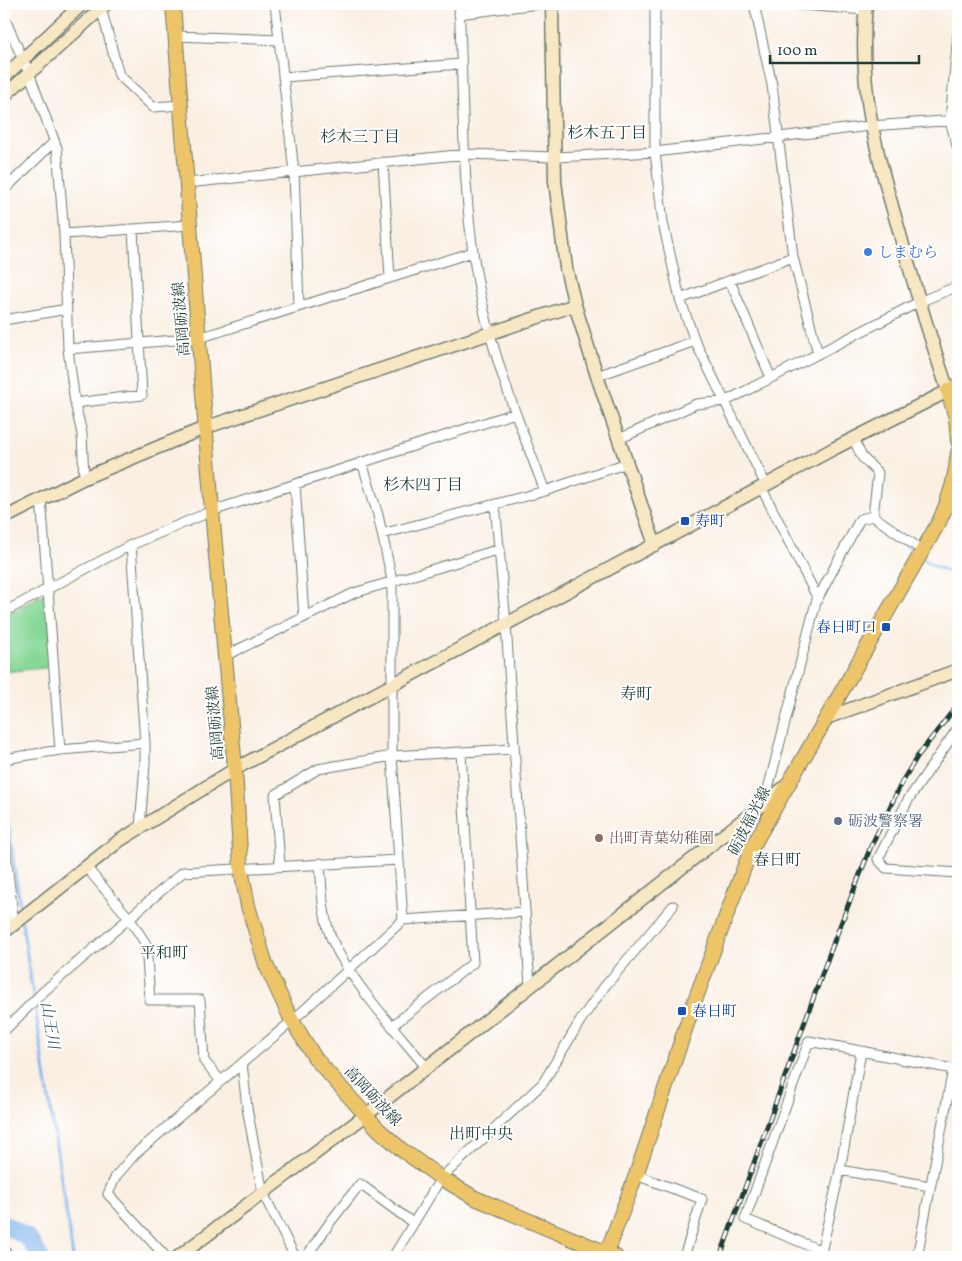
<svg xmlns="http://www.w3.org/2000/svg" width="962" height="1261" font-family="Vollkorn,'Noto Serif JP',serif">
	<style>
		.green { fill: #87d898; stroke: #538a66 }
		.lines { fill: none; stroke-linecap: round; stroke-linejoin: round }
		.stream { stroke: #7eb2ec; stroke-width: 3 }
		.river { stroke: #7eb2ec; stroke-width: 18 }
		.street-casing { stroke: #6c7b71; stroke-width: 11 }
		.secondary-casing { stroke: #6c7b71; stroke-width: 15 }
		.primary-casing { stroke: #6c7b71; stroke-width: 16 }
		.street { stroke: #fff; stroke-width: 9 }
		.secondary { stroke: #f8e7c3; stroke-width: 12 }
		.primary { stroke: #eec469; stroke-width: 14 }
		.rail-casing { stroke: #1f3d34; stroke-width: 5 }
		.rail { stroke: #fff; stroke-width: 3; stroke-dasharray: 9; stroke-linecap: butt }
		.shop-dot { fill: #3f7fe0; stroke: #fff; stroke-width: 2 }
		.transit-dot { fill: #1a4fb4; stroke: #fff; stroke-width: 2 }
		.service-dot { fill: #5c6f8a; stroke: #fff; stroke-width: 2 }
		.education-dot { fill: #8d6e63; stroke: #fff; stroke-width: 2 }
		.labels { text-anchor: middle; stroke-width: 4; stroke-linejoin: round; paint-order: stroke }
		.shop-label { font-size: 15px; fill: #366cbe; stroke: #fff; text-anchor: start }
		.street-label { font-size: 15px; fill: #1f3d34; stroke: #fff }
		.transit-label { font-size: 15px; fill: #164399; stroke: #fff; text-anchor: start }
		.service-label { font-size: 15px; fill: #4e5e75; stroke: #fff; text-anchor: start }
		.education-label { font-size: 15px; fill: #785e54; stroke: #fff; text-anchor: start }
		.neighbourhood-label { font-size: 16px; fill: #1f3d34; stroke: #fff }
		.water-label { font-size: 16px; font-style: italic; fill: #3c606b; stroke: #fff }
	</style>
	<rect width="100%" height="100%" fill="#fff"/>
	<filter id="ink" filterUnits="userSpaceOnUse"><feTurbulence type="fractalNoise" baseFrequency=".02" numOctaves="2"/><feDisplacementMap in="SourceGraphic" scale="10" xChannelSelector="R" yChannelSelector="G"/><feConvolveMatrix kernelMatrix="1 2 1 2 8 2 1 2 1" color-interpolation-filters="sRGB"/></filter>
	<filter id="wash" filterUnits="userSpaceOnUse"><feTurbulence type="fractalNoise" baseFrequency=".0096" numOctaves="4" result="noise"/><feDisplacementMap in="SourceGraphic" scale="20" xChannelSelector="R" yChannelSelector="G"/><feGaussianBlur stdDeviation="1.12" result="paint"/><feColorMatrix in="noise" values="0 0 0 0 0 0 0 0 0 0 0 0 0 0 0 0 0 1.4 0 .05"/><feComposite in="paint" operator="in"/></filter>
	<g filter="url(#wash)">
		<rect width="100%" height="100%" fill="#faefe2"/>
		<path class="green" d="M 47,592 L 53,667 L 4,672 L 4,616 Z"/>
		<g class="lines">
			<path class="stream" d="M 875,523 L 916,553
				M 923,559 L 932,565 L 958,576
				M 4,797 L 21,913
				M 22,922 L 73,1257"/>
			<path class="river" d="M 4,1224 L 28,1238 L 40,1257"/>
		</g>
	</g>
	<g filter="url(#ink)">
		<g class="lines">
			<g class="street-casing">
				<path id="street" d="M 100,4 L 119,75 L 153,107 L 181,105
					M 275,4 L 294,172 L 299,306
					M 459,4 C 464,94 461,188 477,277 C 490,350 518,421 545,491
					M 655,4 L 655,152 L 663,223 L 680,299 L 695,341 L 766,485
					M 754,4 L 772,85 L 793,257 L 818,354
					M 790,4 L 865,10
					M 459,14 L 538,4
					M 4,17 L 29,73 L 57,148 L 64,234 L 68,349 L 75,403 L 82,434 L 84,478
					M 958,34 L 950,121 L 958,149
					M 175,36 L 279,40
					M 283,77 L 462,64
					M 383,162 L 390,278
					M 187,183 L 466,154 L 555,157 L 655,152 L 870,126 L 958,120
					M 4,190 L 54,142
					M 64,234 L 190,225
					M 730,281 L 771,378
					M 680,299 L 793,257
					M 4,320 L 67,309
					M 68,349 L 199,338 L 473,252
					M 597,376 L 695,341
					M 75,403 L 142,395 L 133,229
					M 853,438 L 862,457 L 878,473 L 873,516
					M 619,439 L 696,404 L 726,401 L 919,302 L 958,286
					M 295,484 L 304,617
					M 761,487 L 818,599
					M 41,498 L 60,750
					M 495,504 L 506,624 L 530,986
					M 382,534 L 545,491 L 627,463
					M 131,545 L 145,743 L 145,764 L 140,827
					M 4,612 L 131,545 L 212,511 L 515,413
					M 225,656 L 354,593 L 500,549
					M 958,728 L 908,800 L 878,859 L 886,868 L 958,873
					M 4,759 L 60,750 L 145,743
					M 770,799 L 767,793 L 816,602 L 860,519 L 873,516 L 923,551
					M 4,835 L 14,924
					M 320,863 C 322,889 322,918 333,942 C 353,985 396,1030 426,1067
					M 280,865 L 275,795 L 318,769 L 392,756 L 514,749
					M 86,867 L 129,918 L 146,944 L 150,1000 L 200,1000 L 204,1061 L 221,1081
					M 403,920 L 524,912
					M 393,1025 L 473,963 L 461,752
					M 4,1031 L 43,992 L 183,872 L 398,860
					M 242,1063 L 247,1108 L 263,1193 L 295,1257
					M 840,1170 L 930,1186
					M 636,1175 L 702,1199 L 684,1257
					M 822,1251 L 745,1219 L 809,1041 L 958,1070
					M 166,1257 L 108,1194 L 116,1176 L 135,1154 L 292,1021 L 403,920 L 392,756 L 392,580 L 378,515 L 362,462
					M 306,1257 L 331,1221 L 360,1184 L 413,1223
					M 393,1257 L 441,1178 L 543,1083 L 582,1018 L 605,986 L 673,906
					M 820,1257 L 840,1170 L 861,1052
					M 917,1257 L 953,1069"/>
			</g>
			<g class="secondary-casing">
				<path id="secondary" d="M 552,4 L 555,181 L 566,268 L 575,305 L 597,376 L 655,545
					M 4,77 L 82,4
					M 4,96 L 106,4
					M 948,502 L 958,503
					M 4,518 L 84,478 L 207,427 L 575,305
					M 826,718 L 958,670
					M 4,932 L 119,841 L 235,769 L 835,448 L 948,391 C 930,337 913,282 898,227 C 875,149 858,87 866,4
					M 4,1253 L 7,1257
					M 178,1257 L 366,1115 L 785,787"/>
			</g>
			<g class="primary-casing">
				<path id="primary" d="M 173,4 L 212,511 L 235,769 L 241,869 L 248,906 L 266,965 L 291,1019 L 315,1058 L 378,1129 L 402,1150 L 441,1178 L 475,1198 L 616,1257
					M 958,385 L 948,391 L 956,418 L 958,441
					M 605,1257 L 636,1175 L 694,1003 L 751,849 L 939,522 C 950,499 956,477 958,452"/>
			</g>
			<use href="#street" class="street"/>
			<use href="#secondary" class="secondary"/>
			<use href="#primary" class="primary"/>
			<g class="rail-casing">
				<path id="rail" d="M 720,1257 L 830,952 L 871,846 L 903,780 L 917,757 L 958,704"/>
			</g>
			<use href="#rail" class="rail"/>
		</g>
	</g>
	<circle class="shop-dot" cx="868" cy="252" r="5"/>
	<g class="transit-dot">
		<rect x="680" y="516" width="10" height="10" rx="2.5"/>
		<rect x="881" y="622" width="10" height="10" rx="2.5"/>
		<rect x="677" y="1006" width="10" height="10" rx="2.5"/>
	</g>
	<circle class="service-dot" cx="838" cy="821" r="5"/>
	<circle class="education-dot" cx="599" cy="838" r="5"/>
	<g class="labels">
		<g class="shop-label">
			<text x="878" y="257">しまむら</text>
		</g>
		<g class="street-label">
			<text transform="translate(181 319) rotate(-95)" y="5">高岡砺波線</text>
			<text transform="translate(215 723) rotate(-95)" y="5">高岡砺波線</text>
			<text transform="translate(749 821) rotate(-63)" y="5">砺波福光線</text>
			<text transform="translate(373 1096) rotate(47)" y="5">高岡砺波線</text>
		</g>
		<g class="transit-label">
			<text x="695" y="526">寿町</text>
			<text x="876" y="632" text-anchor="end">春日町口</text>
			<text x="692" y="1016">春日町</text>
		</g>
		<g class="service-label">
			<text x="848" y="826">砺波警察署</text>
		</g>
		<g class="education-label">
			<text x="609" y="843">出町青葉幼稚園</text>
		</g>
		<g class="neighbourhood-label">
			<text x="607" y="138">杉木五丁目</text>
			<text x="360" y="142">杉木三丁目</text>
			<text x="423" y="490">杉木四丁目</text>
			<text x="636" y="699">寿町</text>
			<text x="777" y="865">春日町</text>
			<text x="164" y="958">平和町</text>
			<text x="481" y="1139">出町中央</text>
		</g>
		<g class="water-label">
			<text transform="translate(51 1025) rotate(81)" y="6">山王川</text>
		</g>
	</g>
	<rect width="962" height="1261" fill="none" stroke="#fff" stroke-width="20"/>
	<path d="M770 55v8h149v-8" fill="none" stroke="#1f3d34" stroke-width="2.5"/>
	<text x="777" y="55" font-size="15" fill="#1f3d34" stroke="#ffffff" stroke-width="4" paint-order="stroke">100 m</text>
</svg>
